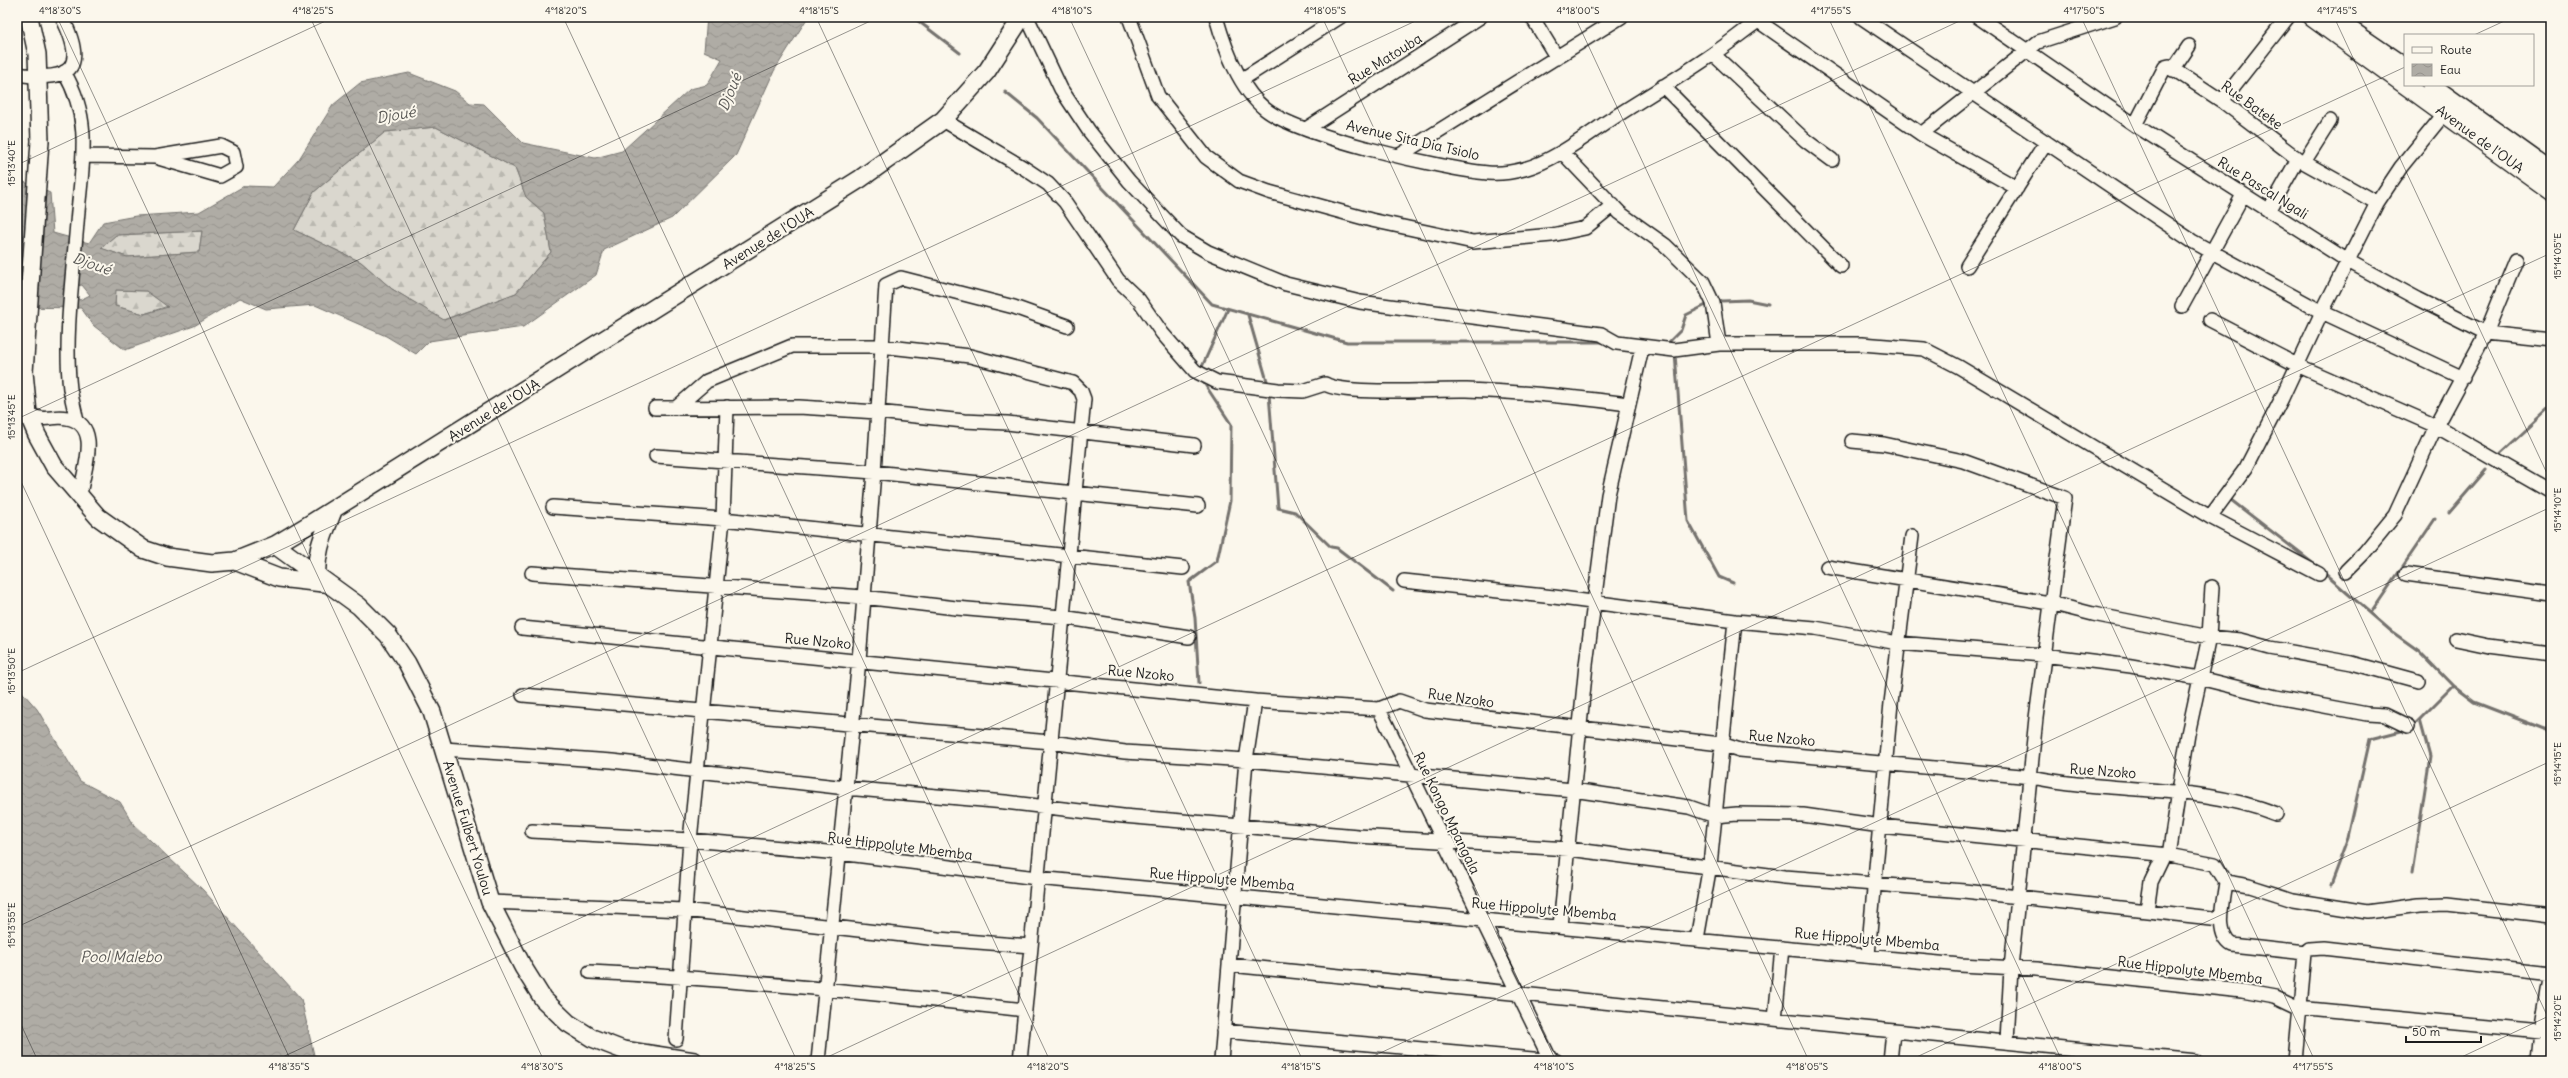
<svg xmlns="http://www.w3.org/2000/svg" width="2568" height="1078" font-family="Delius,sans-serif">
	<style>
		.forest { fill: url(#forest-firs); stroke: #7b7a75 }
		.water { fill: url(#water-waves); stroke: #74726e; fill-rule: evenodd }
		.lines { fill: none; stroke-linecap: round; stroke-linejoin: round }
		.stream { stroke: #74726e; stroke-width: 3 }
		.minor-casing { stroke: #1c1c1c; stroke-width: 16 }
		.major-casing { stroke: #1c1c1c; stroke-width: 20 }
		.minor { stroke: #fbf7ec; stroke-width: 13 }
		.major { stroke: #fbf7ec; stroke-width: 17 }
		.ticks { fill: none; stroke: #1c1c1c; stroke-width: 1; stroke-opacity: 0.45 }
		.labels { text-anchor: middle; stroke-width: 4; stroke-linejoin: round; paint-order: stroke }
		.street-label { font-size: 14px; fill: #1c1c1c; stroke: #fbf7ec }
		.water-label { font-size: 15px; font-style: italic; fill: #575653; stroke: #fbf7ec }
		.neatline { fill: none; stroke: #1c1c1c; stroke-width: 1.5 }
		.ticks-label { font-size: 10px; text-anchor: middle; fill: #1c1c1c }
	</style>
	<defs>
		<pattern id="forest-firs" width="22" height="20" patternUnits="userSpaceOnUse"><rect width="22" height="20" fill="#dad7ce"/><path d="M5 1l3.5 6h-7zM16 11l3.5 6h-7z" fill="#bab8b0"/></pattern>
		<pattern id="water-waves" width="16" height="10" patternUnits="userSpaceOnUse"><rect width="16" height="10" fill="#afaca5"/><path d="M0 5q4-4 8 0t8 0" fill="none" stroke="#96938d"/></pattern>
	</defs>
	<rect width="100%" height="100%" fill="#fbf7ec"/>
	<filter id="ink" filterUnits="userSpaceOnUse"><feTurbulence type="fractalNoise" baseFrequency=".025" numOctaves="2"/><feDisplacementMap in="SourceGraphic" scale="8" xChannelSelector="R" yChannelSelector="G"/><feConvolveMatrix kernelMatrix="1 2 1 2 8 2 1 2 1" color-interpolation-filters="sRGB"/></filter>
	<g filter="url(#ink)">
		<path class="forest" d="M 436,127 L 515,168 L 526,197 L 544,213 L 551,252 L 516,293 L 443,320 L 392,289 L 361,262 L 294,230 L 314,192 L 385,132 Z
			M 202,231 L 199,252 L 127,257 L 100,248 L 116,235 Z
			M 115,290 L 146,291 L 168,306 L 144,314 L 115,306 Z"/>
		<path class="water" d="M 707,17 L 808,17 L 774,71 L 736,155 L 672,218 L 604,250 L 596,275 L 523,327 L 429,341 L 416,354 L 386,336 L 315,305 L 266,309 L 240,298 L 194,326 L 125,350 L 94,326 L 81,308 L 17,307 L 20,266 L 17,265 L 17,179 L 50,193 L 53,233 L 89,243 L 103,222 L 136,216 L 199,212 L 244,186 L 273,187 L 299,159 L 333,105 L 360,83 L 409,73 L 455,91 L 470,103 L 484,104 L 523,143 L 595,158 L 622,151 L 690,89 L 707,85 L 722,59 L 704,51 ZM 436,127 L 515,168 L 526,197 L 544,213 L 551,252 L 516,293 L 444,320 L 392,289 L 361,262 L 294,230 L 314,192 L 385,132 ZM 202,231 L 199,252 L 127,257 L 101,248 L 116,235 ZM 82,285 L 90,295 L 80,300 L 62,289 ZM 116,290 L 146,291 L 168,307 L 144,314 L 115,306 Z
			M 17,686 L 37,709 L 80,781 L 120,802 L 134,825 L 203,890 L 301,999 L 314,1055 L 318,1061 L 17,1061 Z"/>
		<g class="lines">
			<path class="stream" d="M 913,17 L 960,53
				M 1005,92 L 1037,118 L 1212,304 L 1347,342 L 1604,342
				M 1722,301 L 1748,300 L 1768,304
				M 1248,315 L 1267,381
				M 1666,345 L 1681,330 L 1686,315 L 1706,305
				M 1675,354 L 1688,521 L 1719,577 L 1733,583 L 1726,580
				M 1201,369 L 1228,309
				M 1269,394 L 1278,508 L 1295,512 L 1331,547 L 1337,548 L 1393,591
				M 2501,453 L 2551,407
				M 2231,500 L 2315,565
				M 2449,513 L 2486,470
				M 2324,573 L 2391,631 L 2419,651 L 2453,686 L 2474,702 L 2544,729 L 2551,737
				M 2371,613 L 2435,519
				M 1199,683 L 1195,618 L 1189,582 L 1217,561 L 1230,501 L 1231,424 L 1202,380
				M 2412,727 L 2453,686
				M 2544,729 L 2551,729
				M 2412,872 L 2430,757 L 2420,720
				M 2330,885 L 2348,837 L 2370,739 L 2405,730"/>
			<g class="minor-casing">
				<path id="minor" d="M 1027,17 L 1061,89 L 1089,131 L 1129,181 L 1181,236 L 1208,252 L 1286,284 L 1360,302 L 1601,334 L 1617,343 L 1674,350 L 1719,344 L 1862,344 L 1924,349 L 1959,367 L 2210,517 L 2319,574
					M 1129,17 L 1158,96 L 1206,157 L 1239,181 L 1269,192 L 1371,220 L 1473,242 L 1552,235 L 1585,228 L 1613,205
					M 1216,17 C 1225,49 1239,88 1265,109 C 1298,136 1443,169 1488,173 C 1499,174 1513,172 1524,169 C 1555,160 1583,138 1610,120 C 1644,98 1680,77 1713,54 C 1731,42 1747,28 1764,17
					M 1532,17 L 1557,58
					M 1861,17 L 2192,241 L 2322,312 L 2463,378
					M 1978,17 L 2135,125 L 2348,261 L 2418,299 L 2486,333 L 2551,340
					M 1758,21 L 1921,134 L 2017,188
					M 1713,54 L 1805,140 L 1832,160
					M 2173,70 L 2189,46
					M 64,72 C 94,122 81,168 77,223 C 73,274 64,339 70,389 C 72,400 75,411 77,422
					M 17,74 C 71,83 88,69 62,17
					M 1241,80 L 1340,17
					M 1663,86 L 1841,266
					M 2222,101 L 2288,17
					M 943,120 L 1024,168 L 1048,184 L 1065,202 L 1118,280 L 1139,300 L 1162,333 L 1195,371 L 1217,382 L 1278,390 L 1303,391 L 1325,384 C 1346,396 1438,389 1467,390 C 1521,392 1575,397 1628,404
					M 2135,125 L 2165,67 L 2169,66 L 2222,101 L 2298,159 L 2377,203
					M 1306,129 L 1480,17
					M 1921,134 L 2038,42 L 2115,17
					M 1562,152 L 1620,213 L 1665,245 L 1703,282 L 1713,303 L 1719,344
					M 1400,155 L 1621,17
					M 83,156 L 155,157 L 220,176 L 236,167 L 233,152 L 221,146 L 155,157
					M 2304,162 L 2330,121
					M 2269,211 L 2298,159
					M 1967,266 L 2046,142
					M 2182,306 L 2243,195
					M 2210,320 L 2297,365 L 2436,426 L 2551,492
					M 677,407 L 707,381 L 792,346 L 880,346 L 970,356 L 1073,383 L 1081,391 L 1084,399 L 1020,1061
					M 655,408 L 799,407 L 877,412 L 964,421 L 1007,423 L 1194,445
					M 28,414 C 47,423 51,415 67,418 C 104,425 82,473 80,496
					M 1852,441 L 1884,444 L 1963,461 L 2065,498 L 2036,718 L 2011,968 L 2007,1041
					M 656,456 L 874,472 L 1198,506
					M 553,507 L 723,519 L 1183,568
					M 2210,517 L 2246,468 L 2282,398 L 2322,312 L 2377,203 L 2401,167 L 2444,114
					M 1827,567 L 2050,603 L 2093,614 L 2209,637 L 2240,640 L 2270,648 L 2352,663 L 2418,681
					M 2346,571 L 2364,553 L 2395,515 L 2436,426 L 2486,333 L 2516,260
					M 532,573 L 863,597 L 956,608 L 1062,617 L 1189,637
					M 2406,574 L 2551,594
					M 1404,581 L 1554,597 L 1735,621 L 1815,628 L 1898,643 L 2043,655 L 2131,666 L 2199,678 L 2276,697 L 2367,714 L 2385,715 L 2408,726
					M 522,628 L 1255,701 L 1379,709 L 1399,701 L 1425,710 L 1721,744 L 1740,750 L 2032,777 C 2112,794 2198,783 2276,814
					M 2456,639 L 2489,646 L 2551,654
					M 523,695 L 1050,742 L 1125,752 L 1246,760 L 1573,790 L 1689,807 L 1715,816 L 1737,814 L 1803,815 L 1881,826 L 2169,855 L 2215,864 L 2226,882 L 2249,886 L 2293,900 L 2367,912 L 2419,905 L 2447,904 L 2551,916
					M 1379,709 L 1551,1061
					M 444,749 L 612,761 L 846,788 L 1005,802 L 1123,816 L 1358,836 L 1569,849 L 1785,877 L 1964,891 L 2221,919
					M 532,831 L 690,840 L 839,853 L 1037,878 L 1960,965 L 2037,969 L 2242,991 L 2275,997 L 2298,1008 L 2551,1032
					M 2169,855 L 2188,734 L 2209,637 L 2212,587
					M 2226,882 C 2224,900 2214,934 2232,945 L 2305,953 L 2309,949 L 2323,948 L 2551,974
					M 490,902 L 684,910 L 938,939 L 1031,946
					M 2147,910 L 2151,882 L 2164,855
					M 1560,926 L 1586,665 L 1608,495 L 1642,348
					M 1697,939 L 1710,865 L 1735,621
					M 1868,955 L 1891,703 L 1912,536
					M 1230,965 L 2196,1061
					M 590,972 C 736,979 881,994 1025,1010
					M 1775,1019 L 1782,948
					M 1223,1031 L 1556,1061
					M 676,1039 L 690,840 L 723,519 L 727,407
					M 818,1061 L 859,660 L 874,472 L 886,285 L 901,278 L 1014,307 L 1067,326
					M 1221,1061 L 1246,760 L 1255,701
					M 1890,1061 L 1893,1032
					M 2295,1061 L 2305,953
					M 2538,1061 L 2541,1031 L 2551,972"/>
			</g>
			<g class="major-casing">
				<path id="major" d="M 29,17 L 37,54 L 40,141 L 24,372 L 28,414 L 37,435 L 54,466 L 98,517 L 143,549 L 167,557 L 212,563 L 235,561 L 275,545 L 305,527 L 860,179 L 943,120 L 987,71 L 1022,17
					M 2311,17 L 2551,191
					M 2332,17 L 2405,67
					M 2431,85 L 2551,171
					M 275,545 L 359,606 L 388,635 L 407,663 L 432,712 L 490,902 L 523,967 L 543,999 L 568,1023 L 592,1038 L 623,1050 L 694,1061
					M 235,561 L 279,578 L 323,583
					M 317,577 C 315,552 324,534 333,511"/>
			</g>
			<use href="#minor" class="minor"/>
			<use href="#major" class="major"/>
		</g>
	</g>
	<path class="ticks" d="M 57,17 L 544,1061M 310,17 L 797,1061M 563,17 L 1050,1061M 816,17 L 1303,1061M 1069,17 L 1556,1061M 1322,17 L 1809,1061M 1575,17 L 2062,1061M 1828,17 L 2315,1061M 2081,17 L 2551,1024M 2334,17 L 2551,482M 2474,35 L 2513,17M 17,165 L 334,17M 17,419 L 879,17M 17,473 L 291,1061M 17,673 L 1424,17M 17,927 L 1968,17M 17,1016 L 38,1061M 274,1061 L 2405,67M 819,1061 L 2551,253M 1363,1061 L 2551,507M 1908,1061 L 2551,761M 2453,1061 L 2551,1015"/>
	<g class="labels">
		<g class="street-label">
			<text transform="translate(1385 59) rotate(-32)" y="5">Rue Matouba</text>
			<text transform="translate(2252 105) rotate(36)" y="5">Rue Bateke</text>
			<text transform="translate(2480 139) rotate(36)" y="5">Avenue de l'OUA</text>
			<text transform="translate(1413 140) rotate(13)" y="5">Avenue Sita Dia Tsiolo</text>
			<text transform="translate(2263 188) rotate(32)" y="5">Rue Pascal Ngali</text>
			<text transform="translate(768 238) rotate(-32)" y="5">Avenue de l'OUA</text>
			<text transform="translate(494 410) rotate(-32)" y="5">Avenue de l'OUA</text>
			<text transform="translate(818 641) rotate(5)" y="5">Rue Nzoko</text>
			<text transform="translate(1141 673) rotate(5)" y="5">Rue Nzoko</text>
			<text transform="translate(1461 698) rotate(8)" y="5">Rue Nzoko</text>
			<text transform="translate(1782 738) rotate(5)" y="5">Rue Nzoko</text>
			<text transform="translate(2103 771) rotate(4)" y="5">Rue Nzoko</text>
			<text transform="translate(1447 813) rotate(64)" y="5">Rue Kongo Mpangala</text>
			<text transform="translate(468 828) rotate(73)" y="5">Avenue Fulbert Youlou</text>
			<text transform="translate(900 846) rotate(7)" y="5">Rue Hippolyte Mbemba</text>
			<text transform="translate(1222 879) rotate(5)" y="5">Rue Hippolyte Mbemba</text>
			<text transform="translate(1544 909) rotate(5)" y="5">Rue Hippolyte Mbemba</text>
			<text transform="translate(1867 939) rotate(5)" y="5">Rue Hippolyte Mbemba</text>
			<text transform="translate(2190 970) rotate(7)" y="5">Rue Hippolyte Mbemba</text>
		</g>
		<g class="water-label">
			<text transform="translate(730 92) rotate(-68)" y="5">Djoué</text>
			<text transform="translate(396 115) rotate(-10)" y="5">Djoué</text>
			<text transform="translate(92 264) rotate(19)" y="5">Djoué</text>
			<text x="121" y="962">Pool Malebo</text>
		</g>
	</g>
	<rect width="2568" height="1078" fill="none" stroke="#fbf7ec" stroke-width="44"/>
	<rect x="2404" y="34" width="130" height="52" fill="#fbf7ec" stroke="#a29f99"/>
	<rect x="2412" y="47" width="20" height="6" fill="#fbf7ec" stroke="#a29f99"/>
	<text x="2440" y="54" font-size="12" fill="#1c1c1c">Route</text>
	<rect x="2412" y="64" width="20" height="12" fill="url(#water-waves)" stroke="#a29f99"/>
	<text x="2440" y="74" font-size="12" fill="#1c1c1c">Eau</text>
	<path d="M2406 1036v6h75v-6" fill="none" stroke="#1c1c1c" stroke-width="2"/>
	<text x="2412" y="1036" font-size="12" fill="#1c1c1c" stroke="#fbf7ec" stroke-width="3" paint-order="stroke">50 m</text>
	<rect x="22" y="22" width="2524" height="1034" class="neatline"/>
	<g class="ticks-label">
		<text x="60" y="14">4°18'30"S</text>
		<text x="313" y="14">4°18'25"S</text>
		<text x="566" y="14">4°18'20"S</text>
		<text x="819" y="14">4°18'15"S</text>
		<text x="1072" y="14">4°18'10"S</text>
		<text x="1325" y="14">4°18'05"S</text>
		<text x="1578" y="14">4°18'00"S</text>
		<text x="1831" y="14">4°17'55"S</text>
		<text x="2084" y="14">4°17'50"S</text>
		<text x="2337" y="14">4°17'45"S</text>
		<text transform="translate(11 163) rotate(-90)" y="4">15°13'40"E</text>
		<text transform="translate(2557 256) rotate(-90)" y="4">15°14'05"E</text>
		<text transform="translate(11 417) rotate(-90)" y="4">15°13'45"E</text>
		<text transform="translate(2557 510) rotate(-90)" y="4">15°14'10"E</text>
		<text transform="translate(11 671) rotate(-90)" y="4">15°13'50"E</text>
		<text transform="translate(2557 764) rotate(-90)" y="4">15°14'15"E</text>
		<text transform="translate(11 925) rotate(-90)" y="4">15°13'55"E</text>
		<text transform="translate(2557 1018) rotate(-90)" y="4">15°14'20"E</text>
		<text x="289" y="1070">4°18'35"S</text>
		<text x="542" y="1070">4°18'30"S</text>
		<text x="795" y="1070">4°18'25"S</text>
		<text x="1048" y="1070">4°18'20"S</text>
		<text x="1301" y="1070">4°18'15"S</text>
		<text x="1554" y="1070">4°18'10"S</text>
		<text x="1807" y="1070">4°18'05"S</text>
		<text x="2060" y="1070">4°18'00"S</text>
		<text x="2313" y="1070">4°17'55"S</text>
	</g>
</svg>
